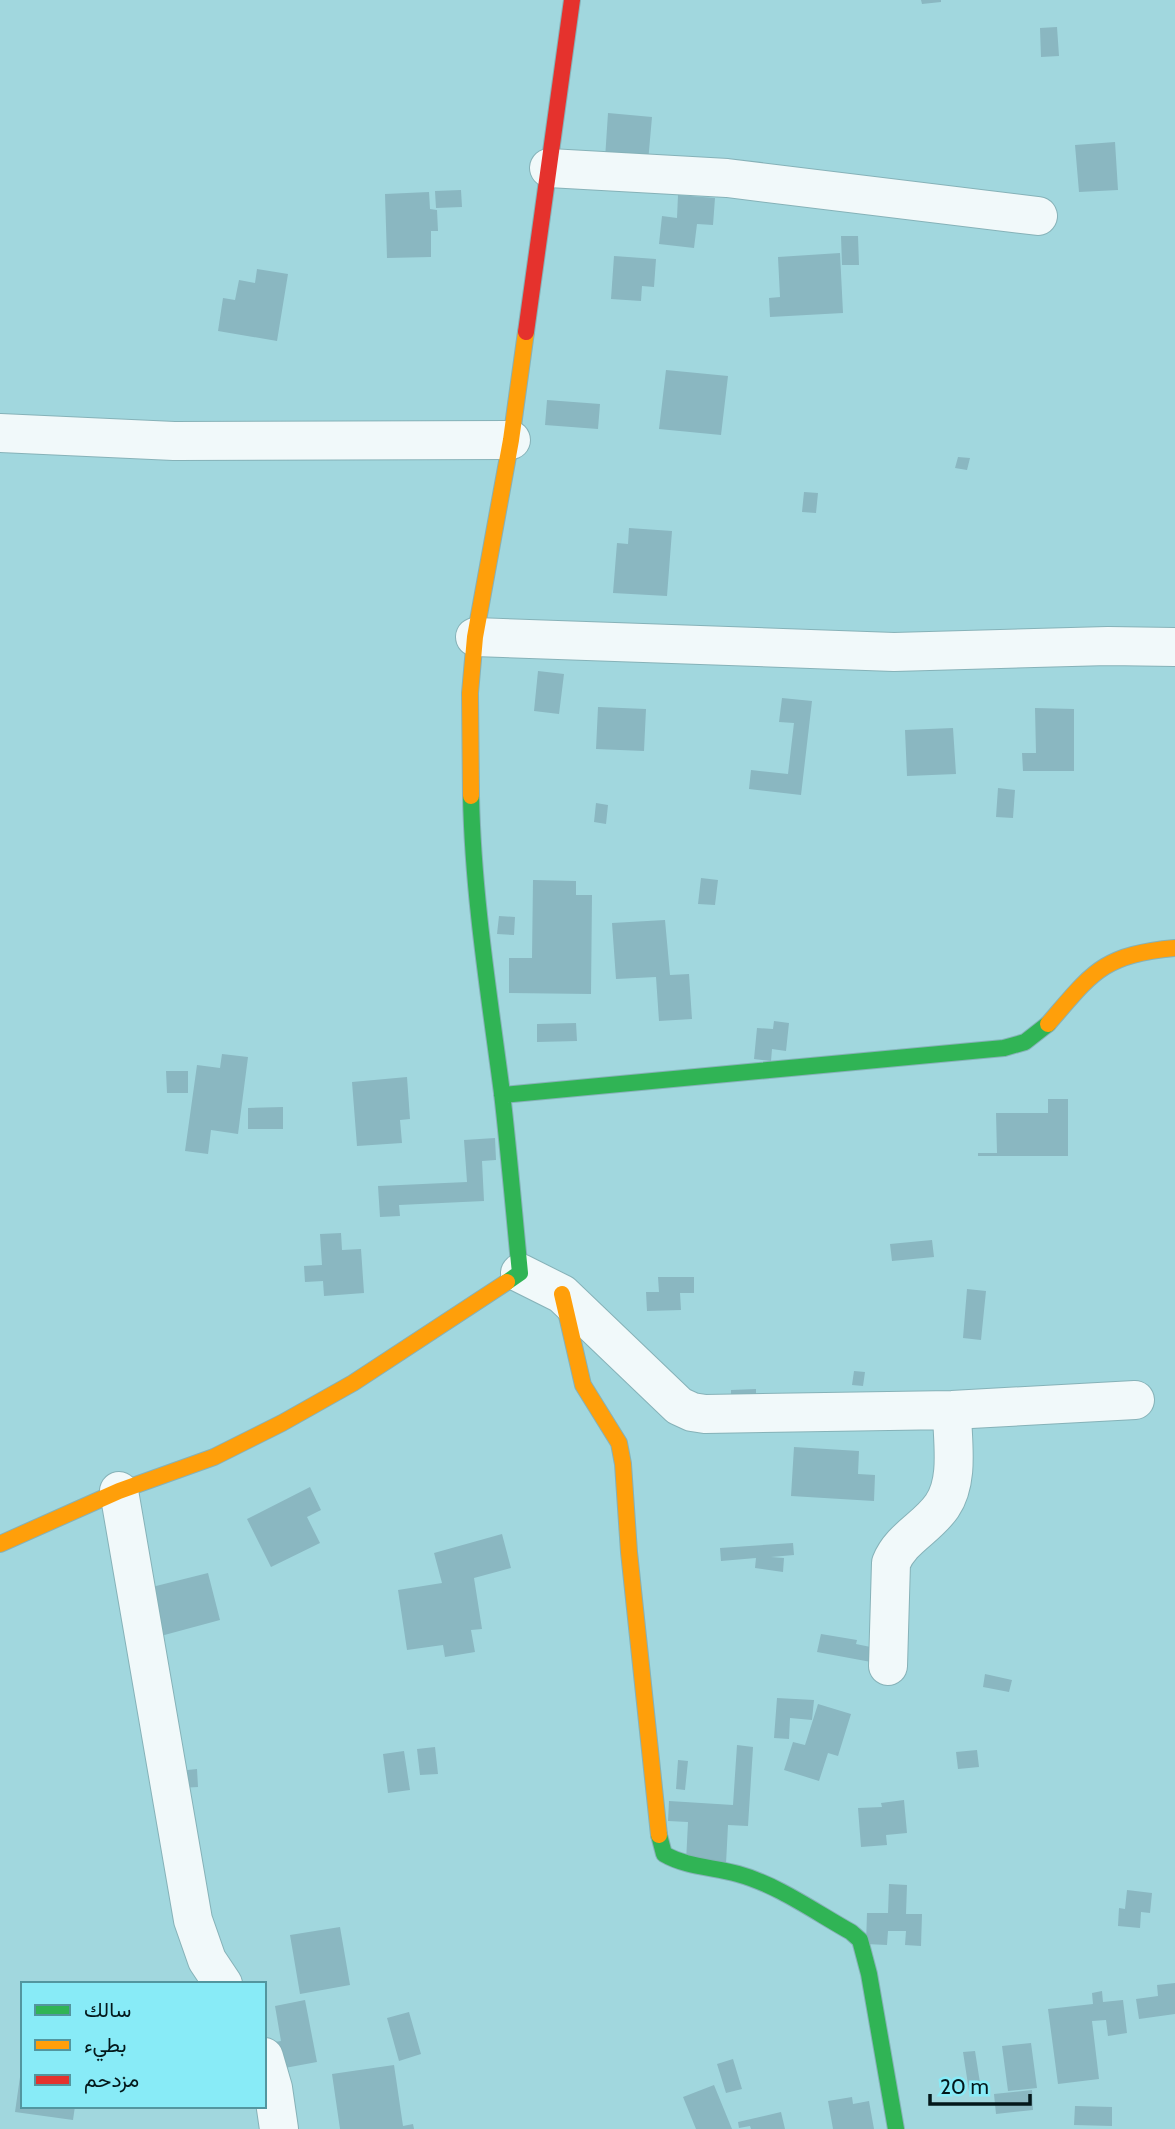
<svg xmlns="http://www.w3.org/2000/svg" width="1175" height="2129" font-family="Cabin,Vazirmatn,sans-serif">
	<style>
		.building { fill: #8ab7c1 }
		.lines { fill: none; stroke-linecap: round; stroke-linejoin: round }
		.street-casing { stroke: #86b2b8; stroke-width: 40 }
		.fast-casing { stroke: #86b2b8; stroke-width: 18 }
		.slow-casing { stroke: #86b2b8; stroke-width: 18 }
		.jam-casing { stroke: #86b2b8; stroke-width: 18 }
		.street { stroke: #f1f9fa; stroke-width: 38 }
		.fast { stroke: #30b455; stroke-width: 16 }
		.slow { stroke: #ff9f0a; stroke-width: 16 }
		.jam { stroke: #e5322d; stroke-width: 16 }
	</style>
	<rect width="100%" height="100%" fill="#a1d7de"/>
	<path class="building" d="M 921,0 L 941,0 L 941,2 L 922,4 Z
		M 1057,27 L 1059,56 L 1041,57 L 1040,28 Z
		M 608,113 L 652,117 L 648,162 L 605,159 Z
		M 1115,142 L 1118,190 L 1079,192 L 1075,145 Z
		M 461,190 L 462,207 L 436,208 L 435,191 Z
		M 429,192 L 430,209 L 437,210 L 438,231 L 431,231 L 431,257 L 387,258 L 385,194 Z
		M 678,195 L 715,198 L 713,225 L 697,224 L 694,248 L 659,244 L 662,216 L 677,218 Z
		M 841,236 L 858,236 L 859,265 L 842,265 Z
		M 840,253 L 843,313 L 770,317 L 769,298 L 780,297 L 778,257 Z
		M 614,256 L 656,259 L 654,287 L 642,286 L 641,301 L 611,299 Z
		M 257,269 L 288,274 L 277,341 L 218,331 L 223,298 L 235,300 L 239,280 L 255,283 Z
		M 666,370 L 728,376 L 721,435 L 659,429 Z
		M 547,400 L 600,404 L 598,429 L 545,425 Z
		M 958,457 L 970,458 L 967,470 L 955,468 Z
		M 804,492 L 818,493 L 816,513 L 802,512 Z
		M 629,528 L 672,531 L 667,596 L 613,593 L 617,543 L 628,544 Z
		M 538,671 L 564,674 L 559,714 L 534,711 Z
		M 782,698 L 812,701 L 801,795 L 749,789 L 751,770 L 788,774 L 794,723 L 779,722 Z
		M 598,707 L 646,709 L 644,751 L 596,749 Z
		M 1035,708 L 1074,709 L 1074,771 L 1023,771 L 1022,753 L 1036,753 Z
		M 953,728 L 956,774 L 907,776 L 905,730 Z
		M 998,788 L 1015,790 L 1013,818 L 996,817 Z
		M 596,803 L 608,805 L 606,824 L 594,822 Z
		M 701,878 L 718,880 L 715,905 L 698,904 Z
		M 533,880 L 576,881 L 576,895 L 592,895 L 591,994 L 509,993 L 509,958 L 532,958 Z
		M 499,916 L 515,917 L 514,935 L 497,934 Z
		M 665,920 L 670,975 L 689,974 L 692,1019 L 659,1021 L 656,977 L 616,979 L 612,923 Z
		M 774,1021 L 789,1023 L 786,1051 L 772,1049 L 771,1061 L 754,1059 L 757,1028 L 773,1029 Z
		M 576,1023 L 577,1041 L 537,1042 L 537,1024 Z
		M 222,1054 L 248,1057 L 238,1134 L 211,1130 L 208,1154 L 185,1151 L 197,1065 L 220,1068 Z
		M 166,1071 L 188,1071 L 188,1093 L 167,1093 Z
		M 407,1077 L 410,1119 L 400,1120 L 402,1143 L 357,1146 L 352,1082 Z
		M 1048,1099 L 1068,1099 L 1068,1156 L 978,1156 L 978,1153 L 997,1153 L 996,1113 L 1048,1113 Z
		M 283,1107 L 283,1129 L 248,1129 L 248,1108 Z
		M 495,1138 L 496,1160 L 482,1161 L 484,1201 L 399,1205 L 400,1216 L 380,1217 L 378,1186 L 467,1182 L 464,1140 Z
		M 341,1233 L 342,1250 L 361,1249 L 364,1293 L 324,1296 L 323,1281 L 305,1282 L 304,1266 L 322,1265 L 320,1234 Z
		M 932,1240 L 934,1257 L 892,1261 L 890,1244 Z
		M 658,1277 L 694,1277 L 694,1293 L 680,1293 L 681,1310 L 647,1311 L 646,1292 L 659,1292 Z
		M 967,1289 L 986,1291 L 981,1340 L 963,1338 Z
		M 854,1371 L 865,1372 L 863,1386 L 852,1385 Z
		M 756,1389 L 756,1400 L 731,1401 L 731,1390 Z
		M 794,1447 L 859,1451 L 858,1474 L 875,1475 L 874,1501 L 791,1496 Z
		M 310,1487 L 321,1510 L 307,1517 L 320,1543 L 271,1567 L 247,1519 Z
		M 502,1534 L 511,1568 L 474,1578 L 482,1629 L 471,1630 L 475,1652 L 445,1657 L 443,1645 L 407,1650 L 398,1590 L 442,1583 L 434,1553 Z
		M 793,1543 L 794,1555 L 771,1557 L 784,1558 L 783,1572 L 755,1568 L 756,1558 L 721,1561 L 720,1548 Z
		M 208,1573 L 220,1620 L 157,1637 L 144,1589 Z
		M 821,1634 L 857,1640 L 856,1644 L 885,1650 L 882,1664 L 817,1652 Z
		M 985,1674 L 1012,1680 L 1009,1692 L 983,1687 Z
		M 777,1698 L 814,1700 L 812,1720 L 790,1718 L 789,1739 L 774,1738 Z
		M 818,1704 L 851,1714 L 838,1756 L 828,1753 L 819,1781 L 784,1770 L 793,1742 L 805,1745 Z
		M 737,1745 L 753,1747 L 748,1826 L 728,1825 L 726,1864 L 686,1862 L 688,1822 L 668,1821 L 669,1801 L 733,1805 Z
		M 435,1747 L 438,1774 L 420,1775 L 417,1749 Z
		M 977,1750 L 979,1767 L 958,1769 L 956,1752 Z
		M 404,1751 L 410,1790 L 388,1793 L 383,1754 Z
		M 678,1760 L 688,1761 L 685,1790 L 676,1789 Z
		M 197,1769 L 198,1787 L 180,1788 L 178,1771 Z
		M 904,1800 L 907,1833 L 886,1835 L 887,1845 L 861,1847 L 858,1808 L 882,1807 L 881,1803 Z
		M 889,1884 L 907,1885 L 906,1914 L 922,1914 L 921,1946 L 905,1945 L 906,1931 L 888,1931 L 887,1945 L 866,1944 L 867,1913 L 888,1913 Z
		M 1127,1890 L 1152,1893 L 1150,1913 L 1141,1912 L 1140,1928 L 1118,1926 L 1119,1908 L 1125,1909 Z
		M 340,1927 L 350,1985 L 300,1994 L 290,1935 Z
		M 1175,1983 L 1175,2014 L 1139,2019 L 1136,1999 L 1158,1996 L 1157,1985 Z
		M 1102,1991 L 1103,2002 L 1123,2000 L 1127,2033 L 1108,2036 L 1106,2020 L 1092,2021 L 1099,2079 L 1058,2084 L 1048,2009 L 1093,2004 L 1092,1993 Z
		M 305,2000 L 317,2062 L 274,2070 L 269,2043 L 281,2041 L 275,2006 Z
		M 409,2012 L 421,2054 L 399,2061 L 387,2018 Z
		M 1031,2043 L 1037,2088 L 1008,2091 L 1002,2046 Z
		M 975,2051 L 981,2089 L 969,2091 L 963,2052 Z
		M 733,2059 L 742,2089 L 726,2093 L 717,2064 Z
		M 394,2065 L 403,2126 L 413,2124 L 414,2129 L 340,2129 L 332,2074 Z
		M 21,2070 L 23,2070 L 23,2106 L 75,2106 L 73,2120 L 15,2112 Z
		M 714,2085 L 732,2129 L 696,2129 L 683,2097 Z
		M 1032,2090 L 1033,2110 L 996,2114 L 994,2094 Z
		M 852,2097 L 853,2104 L 869,2101 L 874,2129 L 833,2129 L 828,2101 Z
		M 1075,2106 L 1112,2107 L 1112,2126 L 1074,2125 Z
		M 781,2112 L 785,2129 L 751,2129 L 750,2126 L 739,2128 L 738,2122 Z"/>
	<g class="lines">
		<g class="street-casing">
			<path id="street" d="M 549,168 L 727,178 L 1038,216
				M 0,433 L 174,441 L 511,440
				M 475,637 L 894,652 L 1108,646 L 1175,647
				M 520,1273 L 562,1294 L 679,1406 L 692,1412 L 705,1414 L 952,1410 L 1135,1400
				M 119,1491 L 193,1920 L 207,1960 L 223,1984
				M 888,1666 L 891,1563 C 901,1538 927,1528 942,1506 C 960,1480 952,1440 952,1410
				M 264,2057 L 273,2088 L 279,2129"/>
		</g>
		<g class="fast-casing">
			<path id="fast" d="M 471,796 C 473,896 489,994 502,1093 C 509,1153 514,1213 520,1273 L 507,1282
				M 502,1095 L 1004,1048 L 1025,1042 L 1048,1024
				M 659,1835 L 664,1854 C 686,1867 714,1867 738,1874 C 778,1885 815,1912 851,1932 L 860,1940 L 869,1974 L 896,2129"/>
		</g>
		<g class="slow-casing">
			<path id="slow" d="M 471,796 L 470,693 L 475,637 L 511,440 L 526,332
				M 1048,1024 C 1093,972 1102,955 1175,948
				M 562,1294 L 583,1385 L 619,1443 L 623,1464 L 629,1552 L 659,1835
				M 0,1544 L 119,1491 L 214,1457 L 282,1423 L 353,1383 L 507,1282"/>
		</g>
		<g class="jam-casing">
			<path id="jam" d="M 526,332 L 572,0"/>
		</g>
		<use href="#street" class="street"/>
		<use href="#fast" class="fast"/>
		<use href="#slow" class="slow"/>
		<use href="#jam" class="jam"/>
	</g>
	<rect x="21" y="1982" width="245" height="126" fill="#88ebf7" stroke="#53969f" stroke-width="2"/>
	<rect x="35" y="2005" width="35" height="10" fill="#30b455" stroke="#53969f" stroke-width="2"/>
	<text x="84" y="2017" font-size="21" fill="#03171a">سالك</text>
	<rect x="35" y="2040" width="35" height="10" fill="#ff9f0a" stroke="#53969f" stroke-width="2"/>
	<text x="84" y="2052" font-size="21" fill="#03171a">بطيء</text>
	<rect x="35" y="2075" width="35" height="10" fill="#e5322d" stroke="#53969f" stroke-width="2"/>
	<text x="84" y="2087" font-size="21" fill="#03171a">مزدحم</text>
	<path d="M930 2094v10h100v-10" fill="none" stroke="#03171a" stroke-width="3.5"/>
	<text x="940" y="2094" font-size="21" fill="#03171a" stroke="#88ebf7" stroke-width="5" paint-order="stroke">20 m</text>
</svg>
